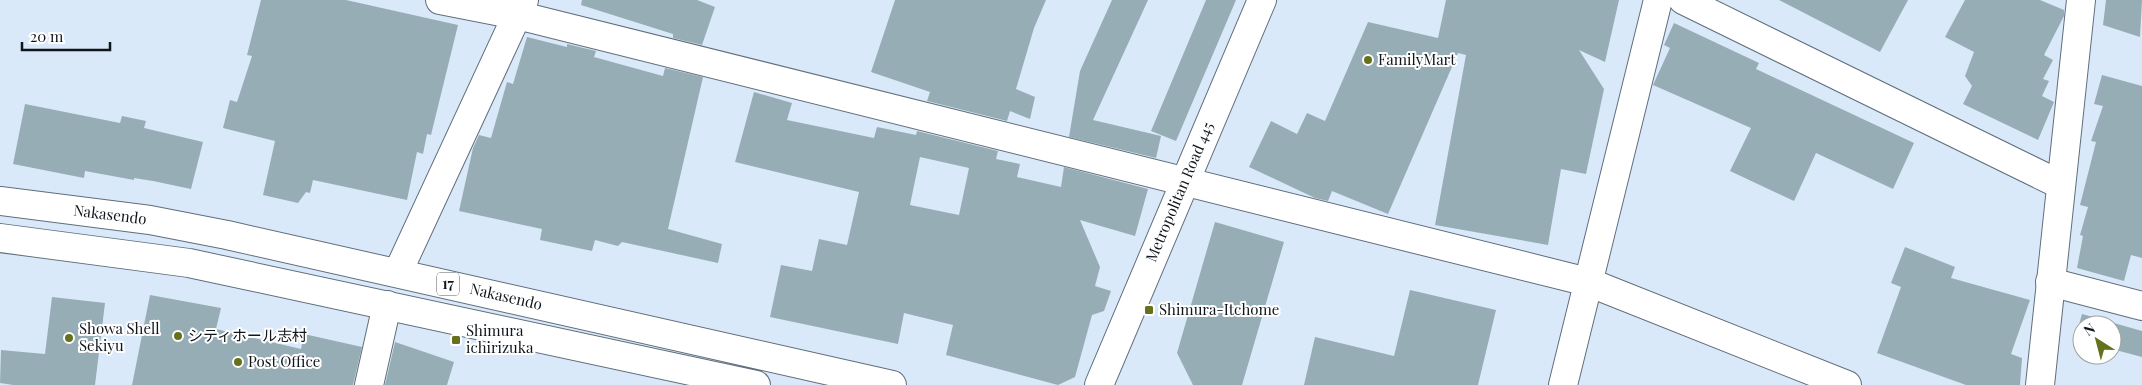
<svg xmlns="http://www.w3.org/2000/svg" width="2142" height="385" font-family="'Playfair Display','Noto Sans JP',serif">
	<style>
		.building { fill: #97adb5; fill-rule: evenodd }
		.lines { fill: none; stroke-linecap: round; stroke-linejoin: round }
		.street-casing { stroke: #606e7c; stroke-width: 30 }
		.secondary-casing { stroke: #606e7c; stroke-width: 30 }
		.highway-casing { stroke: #606e7c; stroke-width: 30 }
		.street { stroke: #fff; stroke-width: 28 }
		.secondary { stroke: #fff; stroke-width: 28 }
		.highway { stroke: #fff; stroke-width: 28 }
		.poi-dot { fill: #65711c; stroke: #fff; stroke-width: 2 }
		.labels { text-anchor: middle; stroke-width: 4; stroke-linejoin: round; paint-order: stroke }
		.shield { fill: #fff; stroke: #575b5f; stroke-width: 1 }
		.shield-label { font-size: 14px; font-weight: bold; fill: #0f151a }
		.poi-label { font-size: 15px; fill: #0f151a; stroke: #fff; text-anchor: start }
		.street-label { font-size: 15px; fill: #0f151a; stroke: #fff }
	</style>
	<rect width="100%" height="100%" fill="#d9e9f9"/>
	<path class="building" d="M 261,0 L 346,0 L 458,25 L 431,135 L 427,134 L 423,154 L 417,152 L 407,200 L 313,180 L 310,193 L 306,192 L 298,203 L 263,195 L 275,141 L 223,128 L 230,100 L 237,102 L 252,56 L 247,55 Z
		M 582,0 L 697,0 L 715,7 L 702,45 L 673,38 L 673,34 L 581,5 Z
		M 895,0 L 1046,0 L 1034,28 L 1016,89 L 1035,97 L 1030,119 L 1010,111 L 1007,121 L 927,101 L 930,92 L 871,72 Z
		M 1112,0 L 1148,0 L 1093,120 L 1161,136 L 1156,158 L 1069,137 L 1080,71 Z
		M 1206,0 L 1236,0 L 1176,141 L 1151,131 Z
		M 1446,0 L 1619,0 L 1605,62 L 1579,50 L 1604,89 L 1586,174 L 1561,169 L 1548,245 L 1435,225 L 1466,55 L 1458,53 L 1388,214 L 1332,191 L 1328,201 L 1315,198 L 1249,167 L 1271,121 L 1297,134 L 1307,113 L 1325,121 L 1368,22 L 1438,38 Z
		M 1779,0 L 1908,0 L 1880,52 Z
		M 1965,0 L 2040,0 L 2064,10 L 2064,16 L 2044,55 L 2053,60 L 2043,79 L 2049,81 L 2042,96 L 2054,102 L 2038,140 L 1963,104 L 1972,86 L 1965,76 L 1974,52 L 1945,37 Z
		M 2106,0 L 2142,0 L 2140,37 L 2103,25 Z
		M 1674,23 L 1759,63 L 1756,69 L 1914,143 L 1893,189 L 1816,153 L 1794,201 L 1730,171 L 1751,128 L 1653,85 L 1670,48 L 1664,45 Z
		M 527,37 L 567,47 L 567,44 L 596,51 L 594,57 L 663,76 L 665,68 L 703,77 L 668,229 L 722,244 L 718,263 L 622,242 L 618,246 L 595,240 L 592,251 L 540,240 L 542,229 L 459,211 L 473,148 L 479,135 L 491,138 L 507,82 L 513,84 Z
		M 2102,75 L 2142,86 L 2142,258 L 2131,255 L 2124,281 L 2077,268 L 2083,236 L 2080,235 L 2088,207 L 2080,205 L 2096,142 L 2091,141 L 2103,106 L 2094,104 Z
		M 754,92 L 792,103 L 787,120 L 874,138 L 877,127 L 916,135 L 917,131 L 998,151 L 996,159 L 1020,164 L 1017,177 L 1061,187 L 1064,167 L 1148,189 L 1135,236 L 1080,220 L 1100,267 L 1095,286 L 1111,291 L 1104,311 L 1092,315 L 1075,377 L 1058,385 L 946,355 L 953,325 L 904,313 L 898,344 L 770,317 L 781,265 L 812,271 L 819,239 L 847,245 L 859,192 L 735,162 ZM 920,157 L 969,168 L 959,215 L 910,205 Z
		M 25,104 L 120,123 L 122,116 L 146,121 L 144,128 L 203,142 L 191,189 L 153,181 L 134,178 L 134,180 L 85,171 L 84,178 L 13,164 Z
		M 1215,222 L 1284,242 L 1242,385 L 1193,385 L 1177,353 Z
		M 1905,247 L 1955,267 L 1951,278 L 2030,300 L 2011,354 L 2022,358 L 2020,385 L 1966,385 L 1877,353 L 1901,287 L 1891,283 Z
		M 1410,290 L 1496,310 L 1478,385 L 1304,385 L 1315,337 L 1394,356 Z
		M 150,295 L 221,308 L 216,329 L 301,349 L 304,334 L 362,347 L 353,385 L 132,385 Z
		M 52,297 L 105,303 L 95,385 L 13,385 L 0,383 L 1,350 L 45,354 Z
		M 2082,314 L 2142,331 L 2142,357 L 2112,349 L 2112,325 L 2082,325 L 2082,340 L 2075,339 Z
		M 395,342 L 454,362 L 447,385 L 385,385 Z"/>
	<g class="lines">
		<g class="street-casing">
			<path id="street" d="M 440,0 L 517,15 L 1588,282 L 1847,385
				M 1683,0 L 2061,185
				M 398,272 L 524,0
				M 2050,282 L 2142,306
				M 369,385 L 387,305
				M 1563,385 L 1658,0"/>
		</g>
		<g class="secondary-casing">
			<path id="secondary" d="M 1099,385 L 1262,0
				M 2040,385 L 2081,0"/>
		</g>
		<g class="highway-casing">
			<path id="highway" d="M 0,201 L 150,220 L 227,235 L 892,385
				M 0,238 L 189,263 L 756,385"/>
		</g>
		<use href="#street" class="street"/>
		<use href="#secondary" class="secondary"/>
		<use href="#highway" class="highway"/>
	</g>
	<g class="poi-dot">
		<circle cx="1368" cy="60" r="5"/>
		<rect x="1144" y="305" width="10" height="10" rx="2.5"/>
		<circle cx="178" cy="336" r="5"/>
		<circle cx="69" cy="338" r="5"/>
		<rect x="451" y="335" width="10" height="10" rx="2.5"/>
		<circle cx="238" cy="362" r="5"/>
	</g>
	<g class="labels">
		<rect class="shield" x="437" y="272.5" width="22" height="23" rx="4"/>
		<g class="shield-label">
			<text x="448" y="289">17</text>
		</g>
		<g class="poi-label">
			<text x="1378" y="65">FamilyMart</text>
			<text x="1159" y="315">Shimura-Itchome</text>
			<text x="79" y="334">Showa Shell<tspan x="79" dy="17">Sekiyu</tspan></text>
			<text x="466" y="336">Shimura<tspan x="466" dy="17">ichirizuka</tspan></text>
			<text x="188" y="341">シティホール志村</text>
			<text x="248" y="367">Post Office</text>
		</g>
		<g class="street-label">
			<text transform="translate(1180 192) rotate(-67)" y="5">Metropolitan Road 445</text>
			<text transform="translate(110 215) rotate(7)" y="5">Nakasendo</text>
			<text transform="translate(506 297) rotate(13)" y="5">Nakasendo</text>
		</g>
	</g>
	<g transform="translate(2097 340) rotate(324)"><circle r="24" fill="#ffffff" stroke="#9fa1a3"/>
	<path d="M0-4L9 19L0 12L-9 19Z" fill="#65711c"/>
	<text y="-8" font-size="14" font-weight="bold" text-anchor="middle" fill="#0f151a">N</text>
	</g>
	<path d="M22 42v8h88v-8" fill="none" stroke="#0f151a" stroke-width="2.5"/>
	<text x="30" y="42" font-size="15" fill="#0f151a" stroke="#ffffff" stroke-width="4" paint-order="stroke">20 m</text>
</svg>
